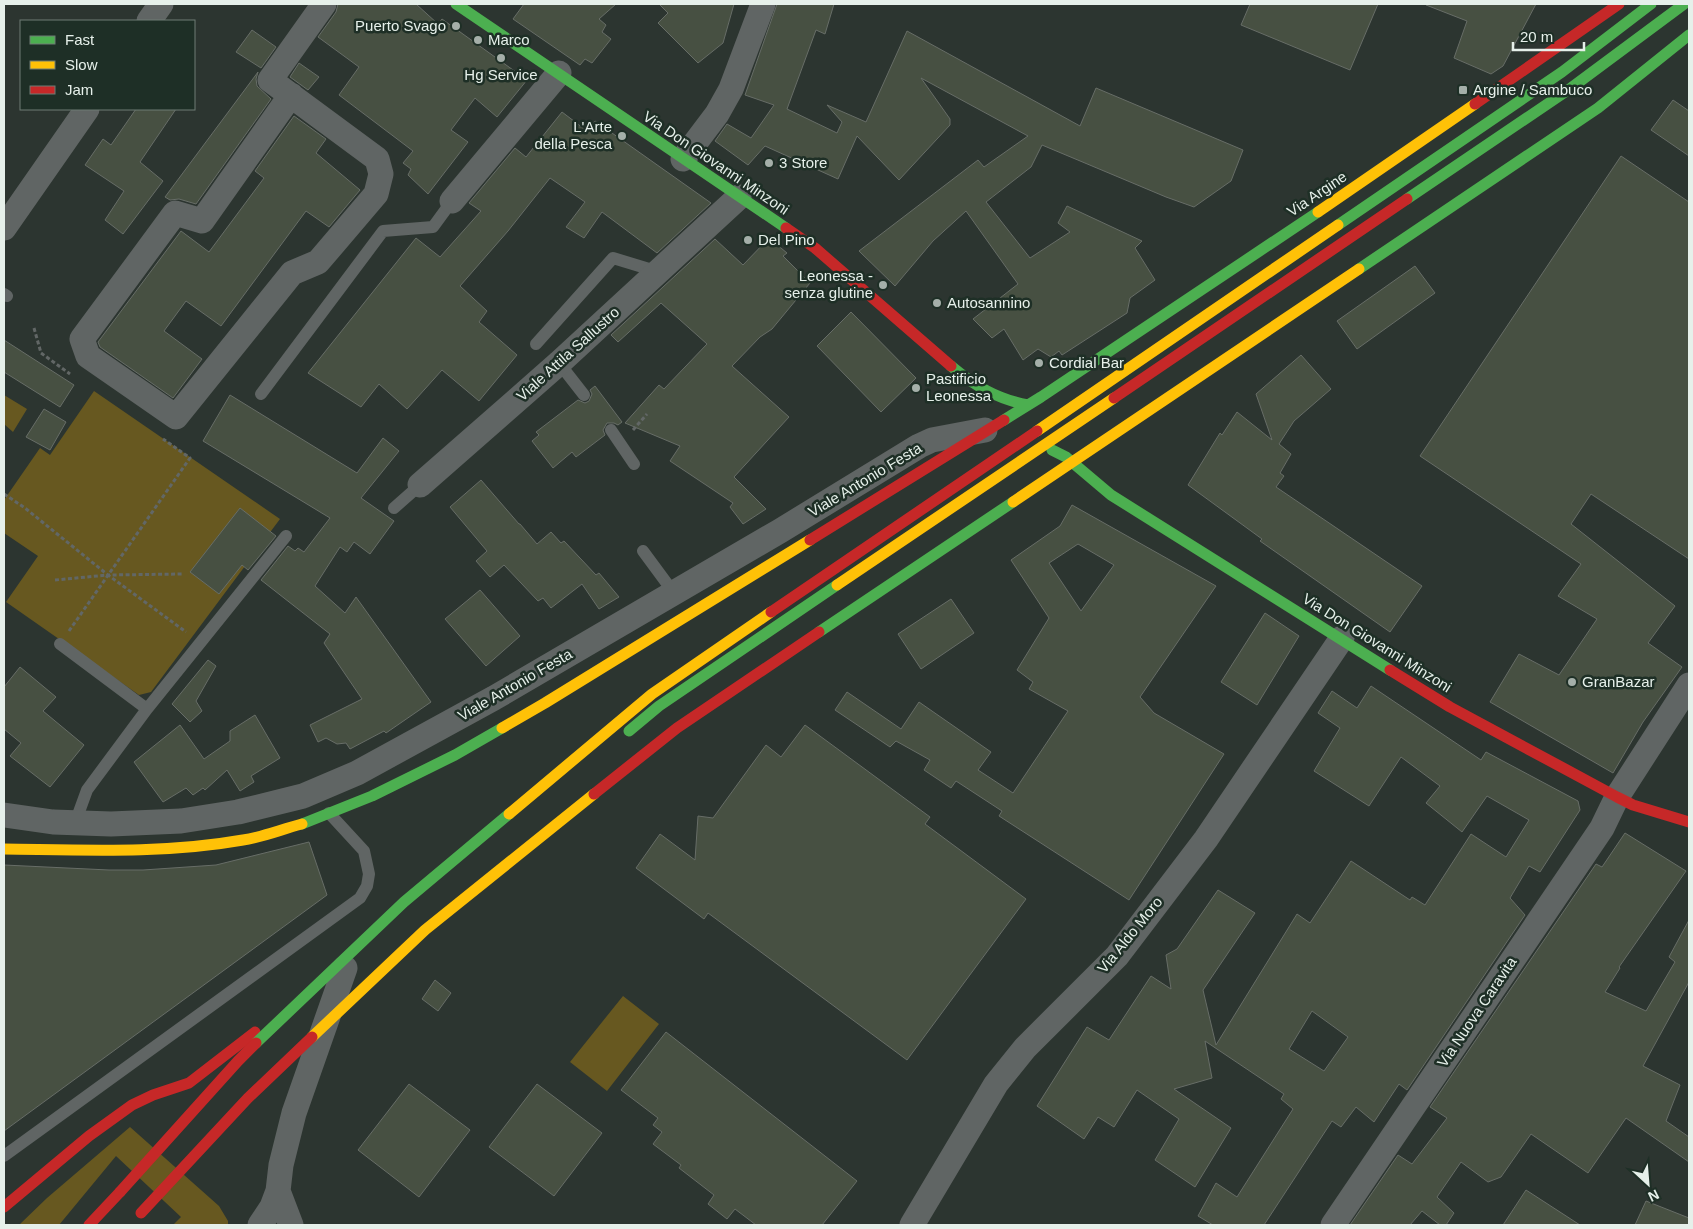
<svg xmlns="http://www.w3.org/2000/svg" width="1693" height="1229" font-family="Arial,sans-serif">
	<style>
		.green { fill: #675820 }
		.building { fill: #475042; stroke: #676d67; fill-rule: evenodd }
		.lines { fill: none; stroke-linecap: round; stroke-linejoin: round }
		.path { stroke: #626766; stroke-width: 3; stroke-dasharray: 4 2.5; stroke-linecap: butt }
		.lane { stroke: #606564; stroke-width: 12 }
		.street { stroke: #606564; stroke-width: 25 }
		.fast { stroke: #4caf50; stroke-width: 11 }
		.slow { stroke: #ffc107; stroke-width: 11 }
		.jam { stroke: #c62828; stroke-width: 11 }
		.fast-bridge { stroke: #4caf50; stroke-width: 11 }
		.slow-bridge { stroke: #ffc107; stroke-width: 11 }
		.jam-bridge { stroke: #c62828; stroke-width: 11 }
		.poi-dot { fill: #a5afa9; stroke: #1e2f26; stroke-width: 2 }
		.labels { text-anchor: middle; stroke-width: 5; stroke-linejoin: round; paint-order: stroke }
		.poi-label { font-size: 15px; fill: #e6f0ea; stroke: #1e2f26; text-anchor: start }
		.street-label { font-size: 15px; fill: #e6f0ea; stroke: #1e2f26 }
	</style>
	<rect width="100%" height="100%" fill="#2c3530"/>
	<path class="green" d="M 94,391 L 280,519 L 151,692 L 139,695 L 6,602 L 38,556 L 4,533 L 4,500 L 40,448 L 50,455 Z
		M 4,395 L 27,409 L 13,432 L 4,424 Z
		M 623,996 L 659,1024 L 607,1091 L 570,1062 Z
		M 130,1127 L 219,1206 L 228,1221 L 228,1225 L 173,1225 L 181,1217 L 116,1156 L 59,1225 L 19,1225 L 47,1198 Z"/>
	<path class="building" d="M 338,4 L 416,4 L 438,24 L 442,19 L 527,80 L 497,117 L 475,98 L 451,130 L 468,142 L 428,194 L 408,175 L 411,169 L 403,163 L 413,151 L 339,95 L 359,67 L 318,37 L 336,12 Z
		M 524,4 L 616,4 L 599,19 L 606,25 L 602,32 L 611,39 L 592,63 L 585,59 L 580,65 L 513,19 Z
		M 659,4 L 734,4 L 723,43 L 698,63 L 658,23 L 668,13 Z
		M 777,4 L 834,4 L 825,34 L 816,30 L 787,109 L 837,133 L 842,122 L 827,105 L 866,122 L 907,31 L 1080,126 L 1096,88 L 1243,150 L 1231,181 L 1194,207 L 1166,197 L 1042,145 L 1031,167 L 986,202 L 1030,258 L 1070,232 L 1058,223 L 1067,206 L 1142,241 L 1135,248 L 1155,280 L 1130,298 L 1127,313 L 1062,355 L 1059,351 L 1051,357 L 1038,349 L 1023,360 L 1004,329 L 992,338 L 973,319 L 1018,284 L 966,211 L 933,241 L 895,286 L 859,251 L 978,160 L 984,167 L 1028,136 L 921,78 L 950,119 L 950,125 L 899,180 L 857,136 L 838,179 L 765,146 L 748,165 L 715,141 L 727,124 L 751,138 L 774,105 L 745,95 Z
		M 1250,4 L 1378,4 L 1350,70 L 1241,25 Z
		M 1426,4 L 1536,4 L 1503,66 L 1491,74 L 1454,58 L 1467,21 L 1426,5 Z
		M 252,30 L 276,47 L 261,68 L 236,52 Z
		M 299,63 L 319,77 L 308,90 L 290,77 Z
		M 258,72 L 256,79 L 257,86 L 271,99 L 196,204 L 179,199 L 170,200 L 165,197 Z
		M 1673,100 L 1689,111 L 1689,156 L 1651,130 Z
		M 136,109 L 176,109 L 140,162 L 163,181 L 123,234 L 105,220 L 124,191 L 85,165 L 103,139 L 111,145 Z
		M 562,112 L 587,131 L 595,121 L 711,203 L 657,253 L 602,212 L 584,238 L 566,227 L 585,202 L 550,178 L 508,231 L 460,286 L 487,311 L 479,322 L 517,355 L 479,401 L 442,370 L 407,409 L 379,384 L 361,407 L 308,373 L 416,238 L 440,257 L 481,211 L 469,203 L 515,148 L 526,157 Z
		M 294,116 L 326,139 L 316,153 L 360,190 L 329,227 L 306,211 L 221,326 L 186,301 L 164,331 L 202,359 L 173,398 L 100,347 L 98,342 L 181,231 L 209,252 L 264,178 L 255,171 Z
		M 1621,156 L 1689,202 L 1689,559 L 1591,494 L 1571,524 L 1675,606 L 1648,643 L 1682,667 L 1643,722 L 1613,773 L 1490,702 L 1519,654 L 1559,675 L 1597,619 L 1558,596 L 1581,564 L 1420,456 Z
		M 769,238 L 787,253 L 783,256 L 810,283 L 772,329 L 760,337 L 732,366 L 789,417 L 734,477 L 766,509 L 743,524 L 730,507 L 733,503 L 670,461 L 680,446 L 625,423 L 659,385 L 664,389 L 707,344 L 661,303 L 618,342 L 611,335 L 715,239 L 743,265 Z
		M 1415,266 L 1435,293 L 1357,349 L 1337,321 Z
		M 851,312 L 916,378 L 881,412 L 817,346 Z
		M 4,340 L 74,385 L 60,407 L 4,372 Z
		M 1301,355 L 1331,389 L 1294,421 L 1279,444 L 1291,454 L 1280,473 L 1284,476 L 1276,487 L 1422,586 L 1390,632 L 1260,541 L 1262,539 L 1188,485 L 1220,433 L 1222,435 L 1237,412 L 1272,440 L 1256,394 Z
		M 595,386 L 622,422 L 618,425 L 614,423 L 607,423 L 603,430 L 605,435 L 576,457 L 572,452 L 553,468 L 532,441 L 539,435 L 536,432 L 578,400 L 585,403 L 589,401 L 592,394 L 590,390 Z
		M 230,395 L 357,473 L 383,438 L 399,451 L 361,498 L 394,521 L 370,554 L 354,542 L 347,552 L 340,547 L 315,586 L 345,613 L 356,597 L 431,702 L 386,733 L 384,731 L 350,749 L 346,743 L 337,744 L 326,738 L 318,742 L 310,725 L 362,699 L 324,643 L 330,634 L 261,580 L 288,546 L 295,551 L 298,548 L 304,552 L 330,518 L 203,441 Z
		M 44,409 L 66,422 L 50,450 L 26,437 Z
		M 481,480 L 519,524 L 520,524 L 537,544 L 551,532 L 561,543 L 564,541 L 596,575 L 599,573 L 619,597 L 599,609 L 582,584 L 551,608 L 543,598 L 538,601 L 504,565 L 490,577 L 476,561 L 487,551 L 450,507 Z
		M 1072,505 L 1216,586 L 1140,697 L 1154,713 L 1224,754 L 1129,900 L 999,816 L 1002,811 L 956,781 L 951,788 L 924,770 L 930,760 L 896,741 L 890,747 L 835,710 L 847,692 L 901,729 L 919,702 L 991,752 L 978,770 L 1013,793 L 1068,711 L 1029,689 L 1033,682 L 1017,670 L 1049,618 L 1011,560 L 1060,526 ZM 1078,544 L 1114,565 L 1081,611 L 1049,563 Z
		M 240,508 L 276,536 L 248,570 L 242,565 L 219,594 L 190,572 Z
		M 480,590 L 520,636 L 486,666 L 445,619 Z
		M 951,599 L 974,633 L 921,669 L 898,634 Z
		M 1265,613 L 1299,636 L 1257,705 L 1221,682 Z
		M 208,660 L 216,666 L 196,701 L 202,711 L 190,722 L 172,704 Z
		M 20,667 L 56,697 L 43,711 L 84,745 L 50,787 L 10,756 L 21,743 L 4,729 L 4,687 Z
		M 1371,686 L 1481,760 L 1486,752 L 1578,801 L 1580,810 L 1540,872 L 1529,866 L 1510,898 L 1525,915 L 1407,1090 L 1399,1084 L 1374,1122 L 1356,1107 L 1341,1127 L 1332,1121 L 1264,1225 L 1213,1225 L 1198,1216 L 1216,1183 L 1237,1197 L 1293,1109 L 1281,1099 L 1284,1094 L 1205,1041 L 1212,1078 L 1174,1089 L 1231,1128 L 1195,1187 L 1155,1160 L 1179,1119 L 1137,1090 L 1114,1127 L 1098,1117 L 1084,1139 L 1037,1106 L 1087,1027 L 1109,1040 L 1151,976 L 1171,989 L 1166,955 L 1177,949 L 1218,890 L 1255,913 L 1203,990 L 1216,1045 L 1297,914 L 1310,923 L 1351,861 L 1410,900 L 1412,897 L 1425,905 L 1471,834 L 1506,857 L 1529,820 L 1487,796 L 1462,832 L 1426,803 L 1440,786 L 1401,757 L 1369,806 L 1314,771 L 1340,728 L 1318,713 L 1332,691 L 1357,708 ZM 1312,1011 L 1348,1037 L 1324,1071 L 1289,1049 Z
		M 255,715 L 280,758 L 251,776 L 254,782 L 240,791 L 227,770 L 205,790 L 203,788 L 193,795 L 186,788 L 163,802 L 134,762 L 180,725 L 204,759 L 230,741 L 230,731 Z
		M 805,725 L 930,817 L 925,824 L 1026,899 L 907,1060 L 708,913 L 704,919 L 636,868 L 660,834 L 695,860 L 698,816 L 713,818 L 766,745 L 781,757 Z
		M 1625,833 L 1686,871 L 1619,967 L 1620,968 L 1605,992 L 1646,1011 L 1675,962 L 1669,957 L 1689,920 L 1689,982 L 1643,1066 L 1680,1085 L 1666,1121 L 1689,1137 L 1689,1162 L 1626,1118 L 1588,1173 L 1531,1134 L 1501,1177 L 1488,1182 L 1461,1162 L 1437,1197 L 1454,1213 L 1446,1225 L 1440,1225 L 1422,1211 L 1410,1225 L 1350,1225 L 1398,1155 L 1412,1164 L 1447,1118 L 1430,1107 L 1596,864 L 1602,867 Z
		M 309,842 L 327,895 L 4,1131 L 4,865 L 109,870 L 143,870 L 216,865 Z
		M 435,980 L 451,993 L 438,1011 L 422,999 Z
		M 666,1032 L 857,1181 L 822,1225 L 756,1225 L 735,1209 L 727,1219 L 708,1204 L 714,1195 L 679,1168 L 681,1165 L 653,1144 L 662,1132 L 653,1125 L 658,1118 L 621,1090 Z
		M 409,1084 L 470,1130 L 419,1197 L 358,1150 Z
		M 537,1084 L 602,1133 L 554,1196 L 489,1147 Z
		M 1526,1190 L 1580,1225 L 1503,1225 Z
		M 1646,1201 L 1689,1218 L 1689,1225 L 1635,1225 Z"/>
	<g class="lines">
		<path class="path" d="M 34,328 L 41,353 L 70,374
			M 633,430 L 647,414
			M 4,494 L 25,508 L 108,575 L 183,574
			M 55,580 L 108,575 L 186,632
			M 69,631 L 190,458 L 163,439"/>
		<path class="lane" d="M 4,294 L 7,296
			M 536,344 L 613,258 L 659,272
			M 559,363 L 584,395
			M 261,394 L 383,231 L 433,227 L 452,201
			M 611,430 L 634,464
			M 394,508 L 420,485
			M 643,551 L 674,593
			M 60,644 L 147,709
			M 75,823 L 87,790 L 147,709 L 286,536
			M 4,1156 L 360,898 L 367,886 L 369,874 L 364,851 L 329,813"/>
		<path class="street" d="M 149,21 L 161,4
			M 291,95 L 202,221 L 175,213 L 82,339 L 88,356 L 176,417 L 292,273 L 318,262 L 376,194 L 381,174 L 377,159 L 270,80 L 324,4
			M 683,159 L 717,114 L 731,89 L 763,4
			M 452,201 L 559,73
			M 4,228 L 87,109
			M 420,485 L 559,363 L 739,197
			M 4,815 L 53,822 L 111,824 L 181,821 L 238,812 L 303,796 L 357,773 L 494,698 L 780,531 L 919,446 L 932,440 L 985,430
			M 260,1225 L 272,1207 L 278,1191
			M 291,1225 L 278,1191 L 281,1165 L 294,1113 L 345,968
			M 912,1225 L 996,1084 L 1025,1048 L 1117,956 L 1206,839 L 1342,638
			M 1333,1225 L 1602,828 L 1617,797 L 1689,685"/>
		<path class="fast" d="M 456,4 L 786,228
			M 1407,199 L 1571,88 L 1684,4
			M 951,366 C 975,386 997,399 1028,405
			M 1004,420 L 1041,397 L 1318,212
			M 1052,450 L 1066,457 L 1111,495 L 1390,670
			M 629,731 L 659,706 L 837,585
			M 302,824 L 372,796 L 455,755 L 502,728"/>
		<path class="slow" d="M 1318,212 L 1475,104
			M 837,585 L 1114,398
			M 502,728 L 545,703 L 810,540
			M 4,849 C 84,850 164,854 243,840 C 263,837 282,829 302,824"/>
		<path class="jam" d="M 1475,104 L 1619,4
			M 786,228 L 815,248 L 951,366
			M 1114,398 L 1407,199
			M 810,540 L 1004,420
			M 1390,670 L 1450,707 L 1617,797 L 1633,805 L 1689,822
			M 4,1207 L 89,1136 L 132,1105 L 153,1095 L 189,1083 L 255,1032
			M 89,1225 L 120,1192"/>
		<path class="fast-bridge" d="M 1338,225 L 1562,72 L 1651,4
			M 1359,269 L 1598,108 L 1689,35
			M 819,632 L 1013,502
			M 256,1043 L 404,902 L 509,814"/>
		<path class="slow-bridge" d="M 1037,431 L 1338,225
			M 1013,502 L 1359,269
			M 509,814 L 652,694 L 771,612
			M 312,1037 L 425,930 L 594,794"/>
		<path class="jam-bridge" d="M 771,612 L 1037,431
			M 594,794 L 677,728 L 819,632
			M 120,1192 L 238,1061 L 256,1043
			M 141,1213 L 248,1098 L 312,1037"/>
	</g>
	<g class="poi-dot">
		<circle cx="456" cy="26" r="5"/>
		<circle cx="478" cy="40" r="5"/>
		<circle cx="501" cy="58" r="5"/>
		<rect x="1458" y="85" width="10" height="10" rx="2.5"/>
		<circle cx="622" cy="136" r="5"/>
		<circle cx="769" cy="163" r="5"/>
		<circle cx="748" cy="240" r="5"/>
		<circle cx="883" cy="285" r="5"/>
		<circle cx="937" cy="303" r="5"/>
		<circle cx="1039" cy="363" r="5"/>
		<circle cx="916" cy="388" r="5"/>
		<circle cx="1572" cy="682" r="5"/>
	</g>
	<g class="labels">
		<g class="poi-label">
			<text x="446" y="31" text-anchor="end">Puerto Svago</text>
			<text x="488" y="45">Marco</text>
			<text x="501" y="80" text-anchor="middle">Hg Service</text>
			<text x="1473" y="95">Argine / Sambuco</text>
			<text x="612" y="132" text-anchor="end">L'Arte<tspan x="612" dy="17">della Pesca</tspan></text>
			<text x="779" y="168">3 Store</text>
			<text x="758" y="245">Del Pino</text>
			<text x="873" y="281" text-anchor="end">Leonessa -<tspan x="873" dy="17">senza glutine</tspan></text>
			<text x="947" y="308">Autosannino</text>
			<text x="1049" y="368">Cordial Bar</text>
			<text x="926" y="384">Pastificio<tspan x="926" dy="17">Leonessa</tspan></text>
			<text x="1582" y="687">GranBazar</text>
		</g>
		<g class="street-label">
			<text transform="translate(716 163) rotate(34)" y="5">Via Don Giovanni Minzoni</text>
			<text transform="translate(1317 194) rotate(-34)" y="5">Via Argine</text>
			<text transform="translate(568 354) rotate(-42)" y="5">Viale Attila Sallustro</text>
			<text transform="translate(865 480) rotate(-31)" y="5">Viale Antonio Festa</text>
			<text transform="translate(1377 643) rotate(32)" y="5">Via Don Giovanni Minzoni</text>
			<text transform="translate(515 685) rotate(-30)" y="5">Viale Antonio Festa</text>
			<text transform="translate(1130 935) rotate(-51)" y="5">Via Aldo Moro</text>
			<text transform="translate(1477 1012) rotate(-56)" y="5">Via Nuova Caravita</text>
		</g>
	</g>
	<rect width="1693" height="1229" fill="none" stroke="#e6f0ea" stroke-width="10"/>
	<rect x="20" y="20" width="175" height="90" fill="#1e2f26" stroke="#6e7c74"/>
	<rect x="30" y="36" width="25" height="8" fill="#4caf50" stroke="#6e7c74"/>
	<text x="65" y="45" font-size="15" fill="#e6f0ea">Fast</text>
	<rect x="30" y="61" width="25" height="8" fill="#ffc107" stroke="#6e7c74"/>
	<text x="65" y="70" font-size="15" fill="#e6f0ea">Slow</text>
	<rect x="30" y="86" width="25" height="8" fill="#c62828" stroke="#6e7c74"/>
	<text x="65" y="95" font-size="15" fill="#e6f0ea">Jam</text>
	<g transform="translate(1648 1184) rotate(154)" stroke="#1e2f26" stroke-width="4" paint-order="stroke">
	<path d="M0-4L9 19L0 12L-9 19Z" fill="#e6f0ea"/>
	<text y="-8" font-size="14" font-weight="bold" text-anchor="middle" fill="#e6f0ea">N</text>
	</g>
	<path d="M1513 42v8h71v-8" fill="none" stroke="#e6f0ea" stroke-width="2.5"/>
	<text x="1520" y="42" font-size="15" fill="#e6f0ea" stroke="#1e2f26" stroke-width="4" paint-order="stroke">20 m</text>
</svg>
